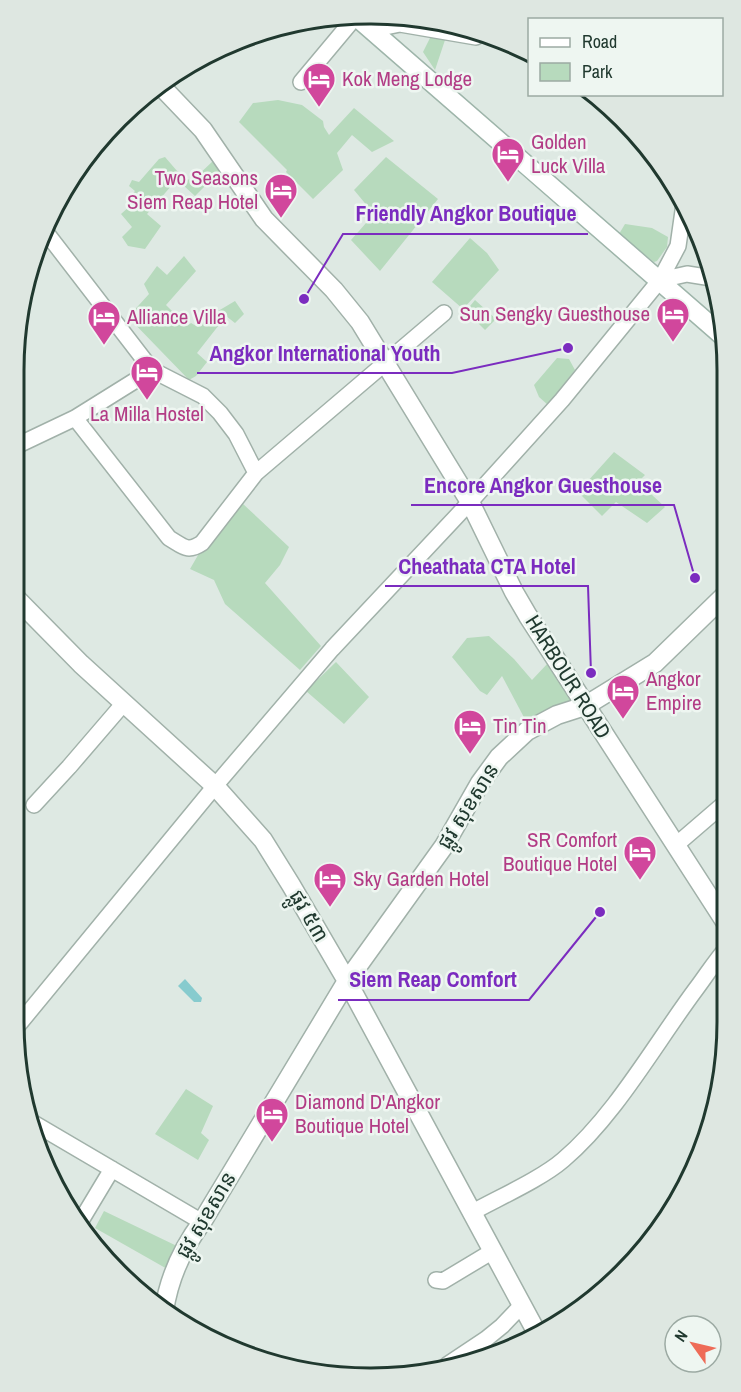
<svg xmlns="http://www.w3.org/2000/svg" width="741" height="1392" font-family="'Archivo Narrow','Noto Sans Khmer',sans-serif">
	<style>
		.green { fill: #b7dabd }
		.water { fill: #87cbce }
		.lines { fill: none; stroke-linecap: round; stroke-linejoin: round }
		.minor-casing { stroke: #a1b1a9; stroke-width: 18 }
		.tertiary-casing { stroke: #a1b1a9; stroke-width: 21 }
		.secondary-casing { stroke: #9eb5aa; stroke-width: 21 }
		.minor { stroke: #fff; stroke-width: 15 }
		.tertiary { stroke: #fff; stroke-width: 18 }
		.secondary { stroke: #fff; stroke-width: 18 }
		.labels { text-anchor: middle; stroke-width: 5; stroke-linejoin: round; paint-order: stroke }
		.hotel-label { font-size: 21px; fill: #b23c85; stroke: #eef6f1; text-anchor: start }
		.street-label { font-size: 21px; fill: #20392f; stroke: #eef6f1 }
		.rim { fill: none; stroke: #20392f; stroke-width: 3 }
		.leader { fill: none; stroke: #7b2cbf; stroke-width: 2 }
		.callout-dot { fill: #7b2cbf; stroke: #eef6f1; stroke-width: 2 }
		.callout-label { font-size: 22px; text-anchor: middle; font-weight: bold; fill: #7b2cbf; stroke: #eef6f1; stroke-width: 5; stroke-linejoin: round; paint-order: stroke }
	</style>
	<rect width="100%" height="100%" fill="#dee9e3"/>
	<path class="green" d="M 443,34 L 445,40 L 435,70 L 423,52 L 431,36 Z
		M 278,100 L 302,105 L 323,121 L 324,127 L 329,135 L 354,108 L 394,141 L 372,152 L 352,135 L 337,153 L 343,170 L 313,199 L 286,172 L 287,170 L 239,122 L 253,103 Z
		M 165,157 L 184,179 L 193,180 L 214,160 L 228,173 L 222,179 L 216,175 L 206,180 L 207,184 L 195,196 L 183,185 L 172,185 L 147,214 L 161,226 L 145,249 L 128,246 L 122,237 L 132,227 L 121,214 L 130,206 L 127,200 L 135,191 L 129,186 L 132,180 L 139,182 L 159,159 Z
		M 386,157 L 438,199 L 380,271 L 351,240 L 374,214 L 354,190 Z
		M 625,224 L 652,228 L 668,237 L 667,247 L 657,261 L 654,262 L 619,234 Z
		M 470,238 L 487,253 L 499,270 L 463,309 L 432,282 Z
		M 184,256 L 196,271 L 166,305 L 187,326 L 191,323 L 198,327 L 213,314 L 235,301 L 244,314 L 235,323 L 226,316 L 197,353 L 207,362 L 196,376 L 189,380 L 128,317 L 149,294 L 144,284 L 157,266 L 167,275 Z
		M 475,300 L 496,319 L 485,330 L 466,311 Z
		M 557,358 L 569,359 L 575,370 L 548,405 L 539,397 L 534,385 Z
		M 614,452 L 645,475 L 638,482 L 665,507 L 647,523 L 616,502 L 602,516 L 578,492 Z
		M 242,503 L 289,547 L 280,565 L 265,583 L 321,646 L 300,670 L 225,604 L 214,580 L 190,569 L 205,543 Z
		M 489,636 L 514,659 L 532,680 L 548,663 L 560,670 L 575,703 L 527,723 L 502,676 L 487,695 L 480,691 L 452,657 L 467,638 Z
		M 336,662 L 369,697 L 344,724 L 306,691 Z
		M 186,1089 L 213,1106 L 201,1133 L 209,1140 L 198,1160 L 155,1134 Z
		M 104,1211 L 179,1247 L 169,1270 L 95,1228 Z"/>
	<path class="water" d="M 185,979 L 202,998 L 201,1002 L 194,1002 L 178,986 Z"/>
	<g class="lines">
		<g class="minor-casing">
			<path id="minor" d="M 371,30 L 400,24 L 476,37
				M 301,82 L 352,21
				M 45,231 L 152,370 L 203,396 L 220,413 L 236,434 L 256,473
				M 660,280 L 687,274 L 712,278
				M 75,418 L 169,538 C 183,546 187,553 202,543 L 256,473 L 444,313
				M 14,447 L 75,418 L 152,370
				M 34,805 L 69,767 L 124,703
				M 676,845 L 726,802
				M 15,1029 L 215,786 L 332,649 L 470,502 L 562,400 L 660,280 L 678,246 L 684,204
				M 30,1121 L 202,1222
				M 471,1213 C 498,1198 541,1179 563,1160 C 615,1116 655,1044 696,989 C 706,976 715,961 726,949
				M 79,1224 L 112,1169
				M 436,1280 L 443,1281 L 493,1251
				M 447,1365 L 486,1339 L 502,1326 L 522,1305"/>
		</g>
		<g class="tertiary-casing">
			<path id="tertiary" d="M 159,84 L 203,130 L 264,219 L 334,290 L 360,322 L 470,502 L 514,592 L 528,616 L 726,923
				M 14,596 L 81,664 L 215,786 L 263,840 L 291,885 L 347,981 L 537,1333
				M 164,1311 C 169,1277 182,1249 202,1222 L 347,981 L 444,846 L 480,783 L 499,757 L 527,731 L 557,715 L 585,706 L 655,663 L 725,595"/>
		</g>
		<g class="secondary-casing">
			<path id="secondary" d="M 360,20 L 725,338"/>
		</g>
		<use href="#minor" class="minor"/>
		<use href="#tertiary" class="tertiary"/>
		<use href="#secondary" class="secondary"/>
	</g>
	<defs>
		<g id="hotel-pin" transform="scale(1.725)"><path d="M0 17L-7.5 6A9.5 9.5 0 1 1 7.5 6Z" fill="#d1479c" stroke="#eef6f1"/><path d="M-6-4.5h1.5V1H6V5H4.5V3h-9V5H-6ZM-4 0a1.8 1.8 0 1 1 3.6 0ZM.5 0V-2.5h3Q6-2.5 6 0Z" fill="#fff"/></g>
	</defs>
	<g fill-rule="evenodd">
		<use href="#hotel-pin" x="319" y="79"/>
		<use href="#hotel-pin" x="508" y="154"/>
		<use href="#hotel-pin" x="281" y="190"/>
		<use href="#hotel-pin" x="673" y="314"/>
		<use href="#hotel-pin" x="104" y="317"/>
		<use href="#hotel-pin" x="147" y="372"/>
		<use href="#hotel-pin" x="623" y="691"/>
		<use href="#hotel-pin" x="470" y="726"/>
		<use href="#hotel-pin" x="640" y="852"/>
		<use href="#hotel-pin" x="330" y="879"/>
		<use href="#hotel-pin" x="272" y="1114"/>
	</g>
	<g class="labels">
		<g class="hotel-label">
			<text x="342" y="86">Kok Meng Lodge</text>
			<text x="531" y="149">Golden<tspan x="531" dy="24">Luck Villa</tspan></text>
			<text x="258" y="185" text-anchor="end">Two Seasons<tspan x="258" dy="24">Siem Reap Hotel</tspan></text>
			<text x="650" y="321" text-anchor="end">Sun Sengky Guesthouse</text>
			<text x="127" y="324">Alliance Villa</text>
			<text x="147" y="421" text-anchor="middle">La Milla Hostel</text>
			<text x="646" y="686">Angkor<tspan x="646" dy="24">Empire</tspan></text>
			<text x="493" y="733">Tin Tin</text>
			<text x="617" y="847" text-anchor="end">SR Comfort<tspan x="617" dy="24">Boutique Hotel</tspan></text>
			<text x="353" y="886">Sky Garden Hotel</text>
			<text x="295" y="1109">Diamond D'Angkor<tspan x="295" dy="24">Boutique Hotel</tspan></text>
		</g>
		<g class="street-label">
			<text transform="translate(568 677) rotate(58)" y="7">HARBOUR ROAD</text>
			<text transform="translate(468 806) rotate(-58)" y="7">ផ្លូវ សុខសាន</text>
			<text transform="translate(309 916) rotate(60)" y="7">ផ្លូវ ៥៣</text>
			<text transform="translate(206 1215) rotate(-59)" y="7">ផ្លូវ សុខសាន</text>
		</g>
	</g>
	<path d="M0 0H741V1392H0ZM370 24H371A346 346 0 0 1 717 370V1022A346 346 0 0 1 371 1368H370A346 346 0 0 1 24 1022V370A346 346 0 0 1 370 24Z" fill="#dee7e1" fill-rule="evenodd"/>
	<path class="rim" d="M370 24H371A346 346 0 0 1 717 370V1022A346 346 0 0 1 371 1368H370A346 346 0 0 1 24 1022V370A346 346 0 0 1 370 24Z"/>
	<path class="leader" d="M304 299L343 234H588M568 348L452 373H197M695 578L674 505H411M591 673L588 586H385M600 912L529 1000H338"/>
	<g class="callout-dot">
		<circle cx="304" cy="299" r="6"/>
		<circle cx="568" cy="348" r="6"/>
		<circle cx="695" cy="578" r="6"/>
		<circle cx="591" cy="673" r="6"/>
		<circle cx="600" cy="912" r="6"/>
	</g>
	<g class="callout-label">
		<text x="466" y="221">Friendly Angkor Boutique</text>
		<text x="325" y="361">Angkor International Youth</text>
		<text x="543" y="493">Encore Angkor Guesthouse</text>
		<text x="487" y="574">Cheathata CTA Hotel</text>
		<text x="433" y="987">Siem Reap Comfort</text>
	</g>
	<rect x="528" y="18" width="195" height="78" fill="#eef6f1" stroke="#9caaa3" stroke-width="1.5"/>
	<rect x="540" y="38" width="30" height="9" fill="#ffffff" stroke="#9caaa3" stroke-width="1.5"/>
	<text x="582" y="48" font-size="18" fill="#20392f">Road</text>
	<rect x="540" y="63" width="30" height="18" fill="#b7dabd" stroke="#9caaa3" stroke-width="1.5"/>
	<text x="582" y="78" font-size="18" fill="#20392f">Park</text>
	<g transform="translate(693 1344) rotate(304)"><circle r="28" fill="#eef6f1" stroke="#9caaa3" stroke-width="1.5"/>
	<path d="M0-4.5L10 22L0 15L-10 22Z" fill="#ee6b57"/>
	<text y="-9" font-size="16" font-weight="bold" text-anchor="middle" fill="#20392f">N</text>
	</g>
</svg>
